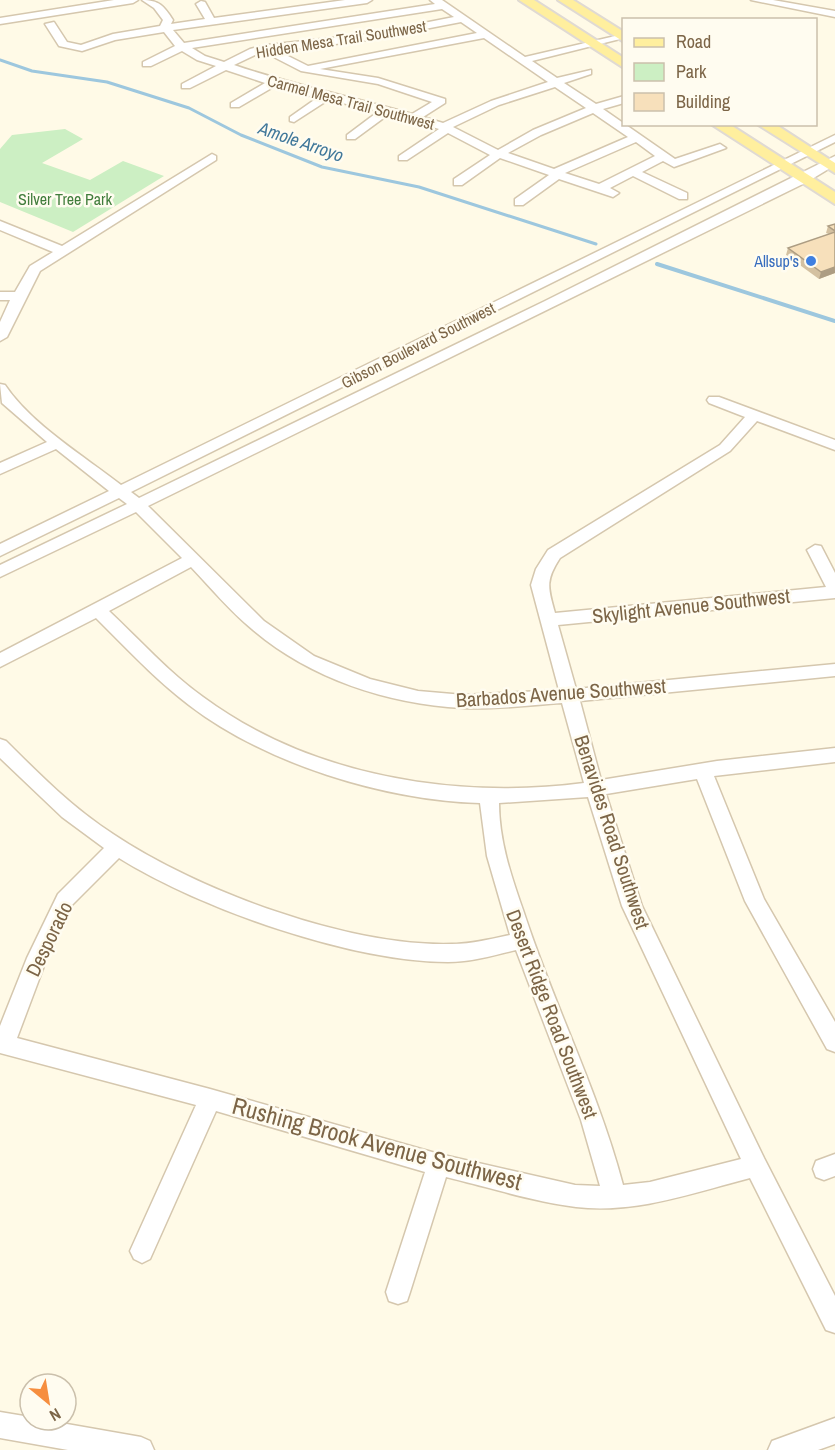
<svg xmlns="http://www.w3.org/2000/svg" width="835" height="1450" font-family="'Archivo Narrow',sans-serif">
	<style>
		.green { fill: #ccefc3 }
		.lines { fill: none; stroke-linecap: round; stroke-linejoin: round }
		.stream-far1 { stroke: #9dc7de; stroke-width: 3 }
		.stream { stroke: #9dc7de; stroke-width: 4 }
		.minor-casing { stroke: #d5c7ae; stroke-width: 3 }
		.major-casing { stroke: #e0dad3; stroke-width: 4 }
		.minor { fill: #fff; fill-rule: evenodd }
		.major { fill: #ffef9e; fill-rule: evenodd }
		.wall { fill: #d4c1a1 }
		.shaded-wall { fill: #ad9d83 }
		.building { fill: #f7e0bb; stroke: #ad9d83; stroke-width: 1.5 }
		.shop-dot { fill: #3f7fe0; stroke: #fffcf0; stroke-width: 2 }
		.labels { text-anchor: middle; stroke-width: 5; stroke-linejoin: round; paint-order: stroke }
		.far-street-label { font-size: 16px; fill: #7c6547; stroke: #fffcf0 }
		.far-park-label { font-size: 16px; fill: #417d3c; stroke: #fffcf0 }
		.far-shop-label { font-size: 16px; fill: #366cbe; stroke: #fffcf0; text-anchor: end }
		.far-water-label { font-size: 18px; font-style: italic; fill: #41789a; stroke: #fffcf0 }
		.street-label { font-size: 20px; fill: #7c6547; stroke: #fffcf0 }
		.near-street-label { font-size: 24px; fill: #7c6547; stroke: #fffcf0 }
	</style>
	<rect width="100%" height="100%" fill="#fffae7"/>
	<path class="green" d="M 65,129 L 83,139 L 42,163 L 90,180 L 123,161 L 164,176 L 73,232 L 0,202 L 0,149 L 12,135 Z"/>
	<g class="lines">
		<path class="stream-far1" d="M 0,60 L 32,71 L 107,82 L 189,108 L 241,135 L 322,167 L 419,187 L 596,244"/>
		<path class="stream" d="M 657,264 L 835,321"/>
		<g class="minor-casing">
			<path id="minor" d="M 114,0 L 138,0 L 133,3 L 0,24 L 0,18 Z
				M 142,0 C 159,0 164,6 173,20 L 171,24 L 205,19 L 196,4 L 201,1 L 205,2 L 214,18 L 345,0 L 372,0 L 367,3 L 173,30 L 184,43 L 435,4 L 430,0 L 442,0 L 525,57 L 624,34 L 624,38 L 532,61 L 557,78 L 591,70 L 591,74 L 564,83 L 596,104 L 624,96 L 624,103 L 603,109 L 675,159 L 720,144 L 726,148 L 674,167 L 663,161 L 642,172 L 687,193 L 687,199 L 679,199 L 633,176 L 610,188 L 619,193 L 613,197 L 559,179 L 523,205 L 515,205 L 515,199 L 549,175 L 500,158 L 462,185 L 454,185 L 454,179 L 490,155 L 448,133 L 407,160 L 399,160 L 399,156 L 439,129 L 389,114 L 355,139 L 347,139 L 347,135 L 379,111 L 328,100 L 294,122 L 290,121 L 290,117 L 317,98 L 275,86 L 239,107 L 231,107 L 231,103 L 265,83 L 226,70 L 190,88 L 182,88 L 182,84 L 216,66 L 197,60 L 182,51 L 151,66 L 143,66 L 143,62 L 175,46 L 164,32 L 115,40 L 82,51 L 59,46 L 45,24 L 54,22 L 67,42 L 81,45 L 113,34 L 160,26 L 163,20 L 154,8 ZM 442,9 L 454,17 L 368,34 L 267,45 L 250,49 L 224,62 L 205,56 L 192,48 ZM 461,22 L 477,33 L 308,66 L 278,51 L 368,40 ZM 484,38 L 548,82 L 491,101 L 443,123 L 423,117 L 445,103 L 445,99 L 378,78 L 320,69 ZM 266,53 L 301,71 L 378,84 L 432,102 L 412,114 C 353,97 293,85 234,65 L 257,54 ZM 555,87 L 586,108 L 533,130 L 498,150 L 453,127 L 499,105 ZM 593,113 L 628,137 L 554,169 L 508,153 L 541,135 ZM 636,142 L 655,156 L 599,184 L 565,173 Z
				M 751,0 L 773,0 L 835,11 L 835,17 Z
				M 835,135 L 835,142 L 131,492 L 139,498 L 545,301 L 835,156 L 835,165 L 807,182 L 148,506 L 264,621 L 314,656 L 370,679 L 418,691 L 464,695 L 559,690 L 531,585 L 536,569 L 548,550 L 720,445 L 745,417 L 709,403 L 707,400 L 709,397 L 719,397 L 835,440 L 835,450 L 757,421 L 730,451 L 560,558 C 545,581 548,588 555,613 L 826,587 L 807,550 L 815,545 L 821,546 L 835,573 L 835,598 L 558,625 L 576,689 L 835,664 L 835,676 L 580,701 L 601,780 L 717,761 L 835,748 L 835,762 L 714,776 L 764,899 L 835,1022 L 835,1052 L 827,1049 L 745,901 L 697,779 L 606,794 L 642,906 L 764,1158 L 835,1296 L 835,1333 L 826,1330 L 750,1178 C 693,1193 635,1214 576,1207 C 534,1202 488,1187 446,1177 L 410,1292 L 407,1301 L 398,1304 L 389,1301 L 386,1292 L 425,1172 L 216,1111 L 150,1259 L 142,1263 L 134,1259 L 130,1251 L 196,1105 L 0,1053 L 0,1026 L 27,958 L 58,894 L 104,848 L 62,817 L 0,758 L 0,739 L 6,741 C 40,775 73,808 113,834 C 198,891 349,947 452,944 C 472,944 491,939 510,935 L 487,856 L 480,803 C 384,800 266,764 189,705 C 155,679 126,648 96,618 L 0,667 L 0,653 L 182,558 L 136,512 L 0,577 L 0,565 L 127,504 L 119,498 L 0,556 L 0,544 L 109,491 L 56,449 L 0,474 L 0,463 L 47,442 L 2,403 L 0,384 L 5,385 C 31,424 84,456 121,485 ZM 191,567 C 211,588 230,611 252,629 C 309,678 387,704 462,708 C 495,710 530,705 562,703 L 584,783 C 454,800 310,776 203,697 C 168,672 140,640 109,611 ZM 588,797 L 622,906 L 741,1159 L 650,1182 L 623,1185 C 598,1090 553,1003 523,910 C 511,876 499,840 499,803 ZM 119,858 C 201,909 352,962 448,962 C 472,962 494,955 516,950 L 581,1120 L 600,1186 L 575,1185 L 439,1154 L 210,1089 L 17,1038 L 47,958 L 72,905 Z
				M 212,154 L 216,156 L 216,160 L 40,271 L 7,337 L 0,341 L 0,322 L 10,300 L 0,300 L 0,292 L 15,292 L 30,266 L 53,252 L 0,230 L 0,221 L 62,246 Z
				M 835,1154 L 835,1176 L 824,1180 L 816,1177 L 813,1169 L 816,1161 Z
				M 0,1412 L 30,1417 L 30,1420 L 44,1420 L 141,1437 L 150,1441 L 154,1450 L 68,1450 L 0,1438 Z
				M 835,1418 L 835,1444 L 818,1450 L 768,1450 L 772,1441 Z"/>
		</g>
		<g class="major-casing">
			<path id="major" d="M 519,0 L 534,0 L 624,58 L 624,68 Z
				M 558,0 L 573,0 L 624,32 L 624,42 Z
				M 711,124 L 729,124 L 835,192 L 835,204 Z
				M 757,124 L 775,124 L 835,163 L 835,173 Z"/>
		</g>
		<use href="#minor" class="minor"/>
		<use href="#major" class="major"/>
	</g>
	<path class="wall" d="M 835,224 L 835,273 L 819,279 L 786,255 L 788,248 L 829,234 L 826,233 L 828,226 Z"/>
	<path class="shaded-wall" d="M 835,267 L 835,273 L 819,279 L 821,272 Z"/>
	<path class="building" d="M 835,224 L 835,231 L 828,226 Z
		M 835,232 L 835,267 L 821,272 L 788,248 Z"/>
	<circle class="shop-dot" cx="811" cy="261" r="6"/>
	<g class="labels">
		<g class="far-street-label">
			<text transform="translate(341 39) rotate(-9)" y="6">Hidden Mesa Trail Southwest</text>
			<text transform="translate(351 102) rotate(15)" y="6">Carmel Mesa Trail Southwest</text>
			<text transform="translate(418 345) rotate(-27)" y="6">Gibson Boulevard Southwest</text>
		</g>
		<g class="far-park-label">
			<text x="65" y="205">Silver Tree Park</text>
		</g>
		<g class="far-shop-label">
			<text x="799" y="267">Allsup's</text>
		</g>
		<g class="far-water-label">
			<text transform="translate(301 142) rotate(19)" y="6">Amole Arroyo</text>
		</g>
		<g class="street-label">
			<text transform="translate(691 606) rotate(-6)" y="7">Skylight Avenue Southwest</text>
			<text transform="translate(561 693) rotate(-4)" y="7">Barbados Avenue Southwest</text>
			<text transform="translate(612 832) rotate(72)" y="7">Benavides Road Southwest</text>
			<text transform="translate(49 939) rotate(-64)" y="7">Desporado</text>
			<text transform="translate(552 1014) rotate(69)" y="7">Desert Ridge Road Southwest</text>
		</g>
		<g class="near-street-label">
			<text transform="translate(377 1144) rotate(15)" y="8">Rushing Brook Avenue Southwest</text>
		</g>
	</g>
	<rect x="622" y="18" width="195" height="108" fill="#fffcf0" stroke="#cbc0ac" stroke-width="1.5"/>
	<rect x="634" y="38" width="30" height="9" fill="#ffef9e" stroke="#cbc0ac" stroke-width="1.5"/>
	<text x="676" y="48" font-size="18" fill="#7c6547">Road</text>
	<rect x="634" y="63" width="30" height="18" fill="#ccefc3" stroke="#cbc0ac" stroke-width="1.5"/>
	<text x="676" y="78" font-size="18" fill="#7c6547">Park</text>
	<rect x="634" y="93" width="30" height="18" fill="#f7e0bb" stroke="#cbc0ac" stroke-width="1.5"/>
	<text x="676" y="108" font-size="18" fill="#7c6547">Building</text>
	<g transform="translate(48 1402) rotate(150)"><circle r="28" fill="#fffcf0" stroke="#cbc0ac" stroke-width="1.5"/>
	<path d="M0-4.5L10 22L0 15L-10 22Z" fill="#f68e3f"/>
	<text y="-9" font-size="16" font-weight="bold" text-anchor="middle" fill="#7c6547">N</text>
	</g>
</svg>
